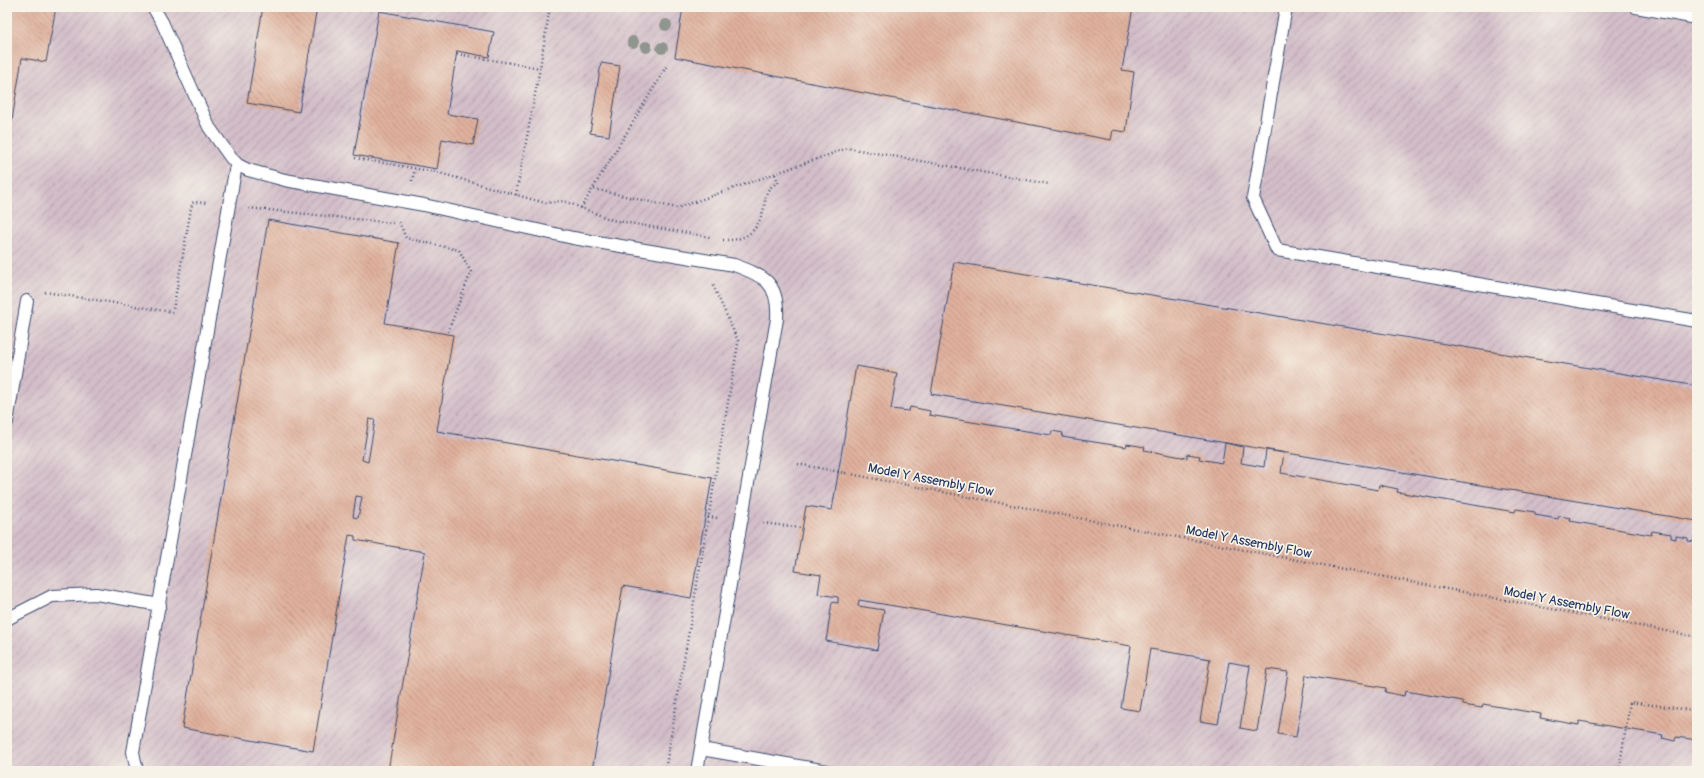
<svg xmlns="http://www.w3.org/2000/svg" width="1704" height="778" font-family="Pangolin,sans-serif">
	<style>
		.industrial { fill: url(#industrial-furrows) }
		.building { fill: url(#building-back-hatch); fill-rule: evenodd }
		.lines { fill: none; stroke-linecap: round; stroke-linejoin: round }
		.lane-casing { stroke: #3b496d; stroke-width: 14 }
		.path { stroke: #3b496d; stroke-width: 2.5; stroke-dasharray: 1 3; stroke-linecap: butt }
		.lane { stroke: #fff; stroke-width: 12 }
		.tree { fill: #909590 }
		.labels { text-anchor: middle; stroke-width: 3.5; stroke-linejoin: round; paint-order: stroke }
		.street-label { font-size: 13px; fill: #1b2f5e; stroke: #f7f3e8 }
	</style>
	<defs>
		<pattern id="industrial-furrows" width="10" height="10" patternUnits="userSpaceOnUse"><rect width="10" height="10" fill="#d2bdc8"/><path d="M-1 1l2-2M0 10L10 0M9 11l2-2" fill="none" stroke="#aa9aa6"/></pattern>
		<pattern id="building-back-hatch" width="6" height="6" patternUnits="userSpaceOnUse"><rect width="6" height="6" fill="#e0b19d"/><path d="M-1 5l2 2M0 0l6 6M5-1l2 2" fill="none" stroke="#b59083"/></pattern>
	</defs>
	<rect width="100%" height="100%" fill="#f7f3e8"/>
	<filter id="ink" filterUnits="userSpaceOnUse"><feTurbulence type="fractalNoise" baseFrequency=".025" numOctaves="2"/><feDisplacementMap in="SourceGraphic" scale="8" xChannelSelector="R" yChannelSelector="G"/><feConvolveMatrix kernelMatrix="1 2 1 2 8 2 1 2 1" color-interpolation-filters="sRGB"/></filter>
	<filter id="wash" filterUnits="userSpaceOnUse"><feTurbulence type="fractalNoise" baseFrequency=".012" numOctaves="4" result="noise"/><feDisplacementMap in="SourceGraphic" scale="16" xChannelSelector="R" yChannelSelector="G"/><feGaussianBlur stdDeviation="0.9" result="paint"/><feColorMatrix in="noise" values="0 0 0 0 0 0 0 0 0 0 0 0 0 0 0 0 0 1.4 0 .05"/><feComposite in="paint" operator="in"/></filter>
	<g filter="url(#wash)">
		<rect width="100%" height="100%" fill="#f2dfc2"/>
		<path class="industrial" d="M 7,7 L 1697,7 L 1697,771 L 7,771 Z"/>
		<g id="blocks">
			<path class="building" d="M 7,7 L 56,7 L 46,62 L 22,58 L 8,145 Z
				M 263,7 L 317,7 L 299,112 L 247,103 Z
				M 683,7 L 1133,7 L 1122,70 L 1134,72 L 1126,132 L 1113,130 L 1111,140 L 675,57 Z
				M 379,11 L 494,32 L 489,57 L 457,51 L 447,114 L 478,119 L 473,145 L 442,139 L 437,169 L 354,155 Z
				M 601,63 L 620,66 L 609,136 L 590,133 Z
				M 268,220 L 399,243 L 385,323 L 453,335 L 437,431 L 712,478 L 691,598 L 623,586 L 592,771 L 388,771 L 425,552 L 355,540 L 355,536 L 349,535 L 313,751 L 182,728 ZM 369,419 L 375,420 L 368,462 L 362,460 ZM 356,496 L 362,497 L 358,518 L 353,517 Z
				M 954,262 L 1697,386 L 1697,521 L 931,394 Z
				M 856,366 L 897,373 L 891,409 L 909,411 L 910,407 L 930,411 L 929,415 L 1051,435 L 1052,431 L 1063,433 L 1062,437 L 1126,447 L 1127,444 L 1145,447 L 1144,450 L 1187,458 L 1187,454 L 1200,456 L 1199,459 L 1222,463 L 1225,443 L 1243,447 L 1241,463 L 1264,467 L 1266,450 L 1284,453 L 1281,473 L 1378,490 L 1379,485 L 1398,489 L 1397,492 L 1515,512 L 1516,509 L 1535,512 L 1535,515 L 1558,519 L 1559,516 L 1571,518 L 1570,521 L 1651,535 L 1652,531 L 1671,534 L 1671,538 L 1676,539 L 1676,536 L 1688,538 L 1688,541 L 1697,542 L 1697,740 L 1676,737 L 1675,741 L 1662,738 L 1663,735 L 1579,721 L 1579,725 L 1540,718 L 1541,714 L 1483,704 L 1482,708 L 1463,705 L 1463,701 L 1405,691 L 1404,696 L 1385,692 L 1386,688 L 1306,675 L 1296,737 L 1278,734 L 1288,672 L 1267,669 L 1257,731 L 1240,728 L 1250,666 L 1229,662 L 1218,724 L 1200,721 L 1210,659 L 1150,649 L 1140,711 L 1121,708 L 1131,646 L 859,600 L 858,606 L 884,610 L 877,650 L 826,641 L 832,602 L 838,603 L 838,597 L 818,594 L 821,575 L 795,571 L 806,506 L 832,510 Z"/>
		</g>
	</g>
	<g filter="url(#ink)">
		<use href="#blocks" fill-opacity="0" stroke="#3b496d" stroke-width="1"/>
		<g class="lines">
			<g class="lane-casing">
				<path id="lane" d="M 153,7 L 162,22 L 209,127 L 231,158 L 238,165 L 248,170 L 285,180 L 424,205 L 573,238 L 734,265 C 765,276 779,283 777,319 L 697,771
					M 1286,7 L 1253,198 L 1277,250 L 1697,321
					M 1636,7 L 1697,18
					M 7,422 L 27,301
					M 7,619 L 52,596 L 96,594 L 160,605
					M 701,749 L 827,771
					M 137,771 L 133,752 L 235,171 L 238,165"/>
			</g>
			<path class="path" d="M 457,54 L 540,68
				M 355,158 L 436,172 L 545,203 L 564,201 L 612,220 L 710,237
				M 412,181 L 415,169
				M 594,189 L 677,208 L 848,148 L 1049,184
				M 516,195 L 540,68 L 550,7
				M 249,208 L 393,223
				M 581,208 L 668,64
				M 399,222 L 406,238 L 459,250 L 471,272 L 447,334
				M 723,240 C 745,241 757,232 763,211 C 765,205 765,198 767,192 C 769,188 774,185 778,182 L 775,174
				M 45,292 L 172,312 L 173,310 L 192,203 L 194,202 L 208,203
				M 798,464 L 1697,637
				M 708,517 L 720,518
				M 763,523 L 802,528
				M 665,771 L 738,344 L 738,341 L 712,283
				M 1619,771 L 1630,702 L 1697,711"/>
			<use href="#lane" class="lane"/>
		</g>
		<g class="tree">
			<circle cx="666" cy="25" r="6"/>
			<circle cx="633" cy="42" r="6"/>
			<circle cx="646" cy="47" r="6"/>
			<circle cx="662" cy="48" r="6"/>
		</g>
	</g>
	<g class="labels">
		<g class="street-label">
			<text transform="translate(931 479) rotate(11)" y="5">Model Y Assembly Flow</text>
			<text transform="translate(1249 541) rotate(11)" y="5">Model Y Assembly Flow</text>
			<text transform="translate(1567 602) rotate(11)" y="5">Model Y Assembly Flow</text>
		</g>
	</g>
	<rect width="1704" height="778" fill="none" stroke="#f7f3e8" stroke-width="24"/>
</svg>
